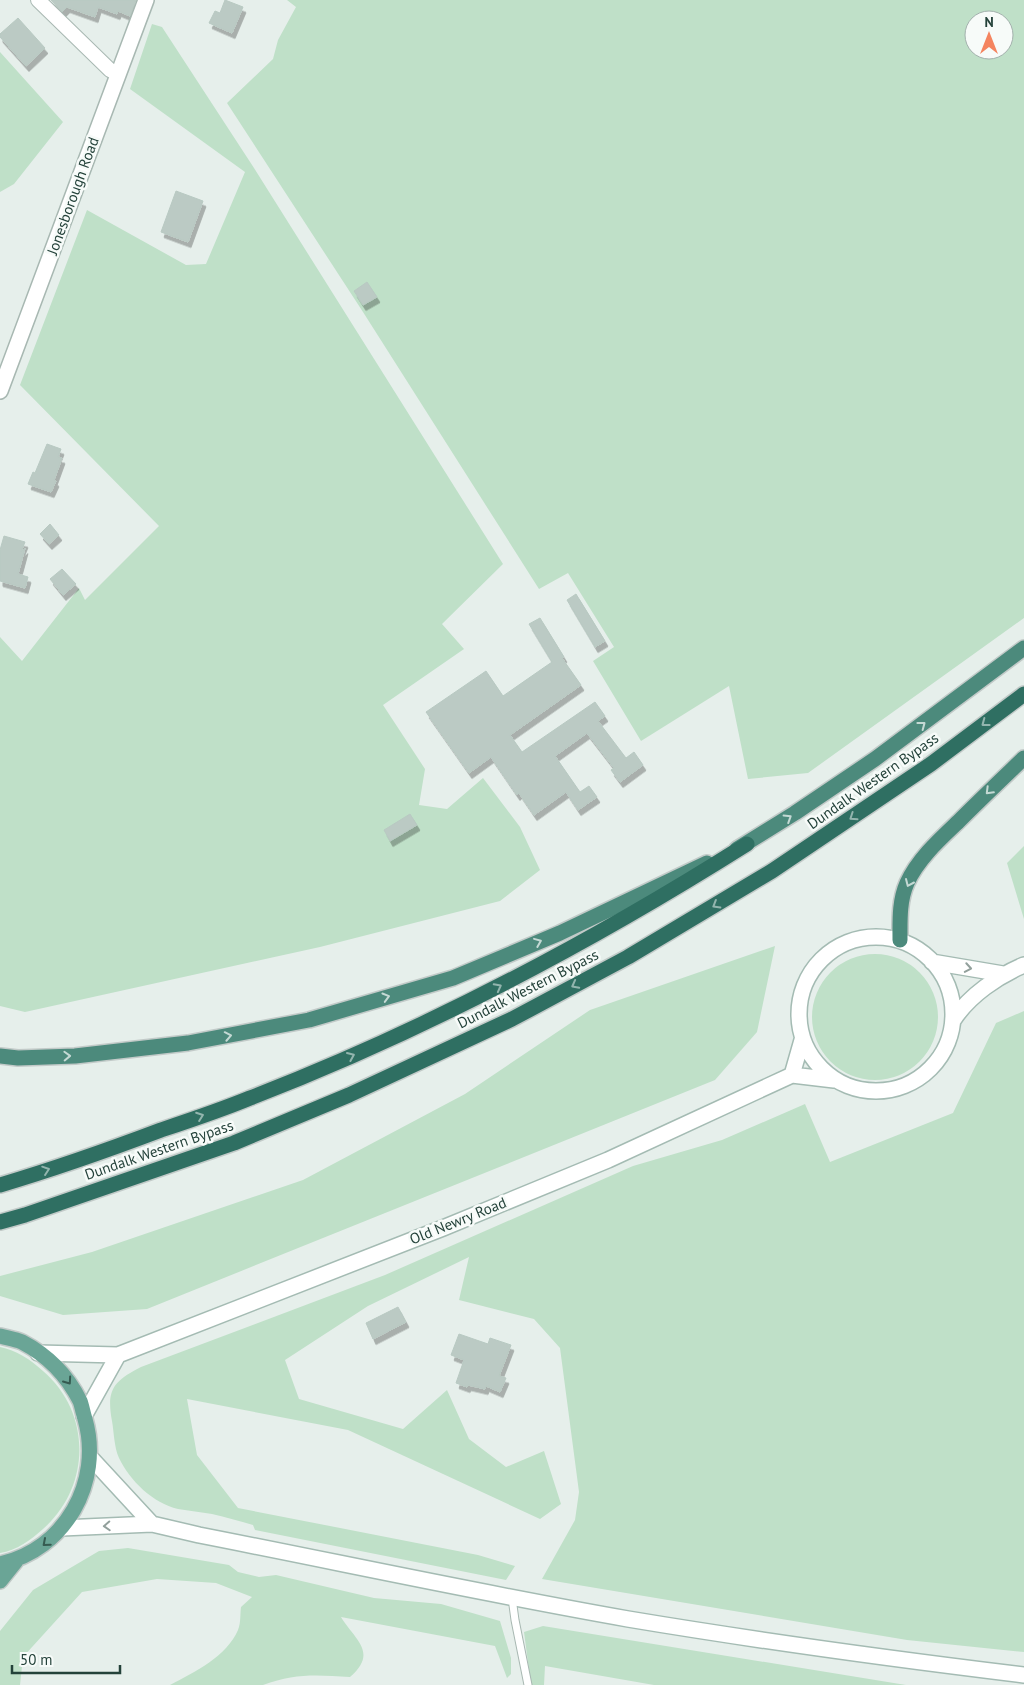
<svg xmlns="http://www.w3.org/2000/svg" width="1024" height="1685" font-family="'PT Sans',sans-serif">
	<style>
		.green { fill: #bfe0c8; fill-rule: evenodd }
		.building { fill: #bbcac4; stroke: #b8c9c2; filter: url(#shadow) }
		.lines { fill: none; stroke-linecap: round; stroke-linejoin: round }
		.service-casing { stroke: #a8b8b2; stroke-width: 9 }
		.minor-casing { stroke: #a8b8b2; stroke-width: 16 }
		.tertiary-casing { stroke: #a8b8b2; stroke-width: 18 }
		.secondary-casing { stroke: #a4bbb3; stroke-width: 18 }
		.primary-casing { stroke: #c2cac8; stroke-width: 18 }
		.trunk-casing { stroke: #c2cac8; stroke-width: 18 }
		.motorway-casing { stroke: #c2cac8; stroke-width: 18 }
		.service { stroke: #fff; stroke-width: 7 }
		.minor { stroke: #fff; stroke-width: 14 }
		.tertiary { stroke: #fff; stroke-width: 15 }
		.secondary { stroke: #fff; stroke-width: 15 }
		.primary { stroke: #6aa596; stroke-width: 15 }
		.trunk { stroke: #4c8a7c; stroke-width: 15 }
		.motorway { stroke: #2f6f62; stroke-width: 15 }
		.oneway { stroke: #93b5ae }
		.oneway2 { stroke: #c4d9d4 }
		.oneway3 { stroke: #92a09c }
		.oneway4 { stroke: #365b51 }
		.labels { text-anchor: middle; stroke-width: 5; stroke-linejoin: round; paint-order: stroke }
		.street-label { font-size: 15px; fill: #24423a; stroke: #f7fbf9 }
	</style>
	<defs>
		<filter id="shadow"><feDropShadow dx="3" dy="5.5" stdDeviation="0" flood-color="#0004"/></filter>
	</defs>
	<rect width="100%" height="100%" fill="#e6efeb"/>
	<path class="green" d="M 287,0 L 1024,0 L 1024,618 L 808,773 L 748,779 L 729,686 L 641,741 L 593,661 L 614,647 L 568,573 L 539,589 L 363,312 L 227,103 L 273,59 L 278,40 L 296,7 ZM 974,20 L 1004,20 L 1004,50 L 974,50 Z
		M 152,24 L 162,27 L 254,168 L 503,564 L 442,624 L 464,649 L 383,705 L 425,769 L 419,805 L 447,809 L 483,778 L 520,827 L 540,870 L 500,901 L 320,947 L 25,1012 L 0,1006 L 0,637 L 22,661 L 79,588 L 85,600 L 159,526 L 20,385 L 87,210 L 186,265 L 206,264 L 245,172 L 130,89 Z
		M 0,52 L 63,122 L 14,184 L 0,192 Z
		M 1024,846 L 1024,919 L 1007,863 Z
		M 775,946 L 757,1032 L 715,1080 L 147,1309 L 63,1315 L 0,1296 L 0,1276 L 92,1252 L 303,1180 L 465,1094 L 590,1010 Z
		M812 1017a63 63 0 1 1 126 0a63 63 0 1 1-126 0Z
		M 1024,1011 L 1024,1652 L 907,1640 L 542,1579 L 575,1520 L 579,1492 L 560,1348 L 534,1319 L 459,1300 L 469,1257 L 368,1306 L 285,1360 L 299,1399 L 403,1429 L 447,1390 L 469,1439 L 506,1467 L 544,1451 L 561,1504 L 540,1519 L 348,1430 L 187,1399 L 197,1455 L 238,1508 L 478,1555 L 515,1566 L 506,1580 L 255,1530 L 253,1525 C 239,1521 226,1517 212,1514 C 201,1512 189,1511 178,1509 C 153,1503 130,1481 119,1458 C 114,1447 114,1432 112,1421 C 106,1389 114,1381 141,1367 L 385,1275 L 633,1166 L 722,1140 L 805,1104 L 830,1162 L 953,1113 L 996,1023 Z
		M 0,1347 C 16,1350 31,1360 43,1371 C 92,1413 91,1487 43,1529 C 32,1539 16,1551 0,1553 Z
		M 128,1548 L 229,1565 L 238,1572 L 259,1577 L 276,1575 L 374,1598 L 441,1604 L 500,1621 L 511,1658 L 511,1674 L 507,1678 L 495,1646 L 341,1617 C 354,1639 379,1652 350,1677 C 317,1675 295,1673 263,1685 L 170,1685 C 195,1672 227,1656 238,1630 C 241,1623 240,1614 241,1607 L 252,1597 L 216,1583 L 157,1579 L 82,1592 L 23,1657 L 20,1685 L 0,1685 L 0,1631 L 33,1590 L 99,1551 Z
		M 543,1626 L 906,1685 L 654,1685 L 545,1666 L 544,1685 L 531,1685 L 524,1632 Z"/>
	<path class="building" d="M 51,0 L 136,0 L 130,16 L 118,11 L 117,14 L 98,7 L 95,17 L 67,7 L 62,12 Z
		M 225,0 L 243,7 L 232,33 L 209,23 L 215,11 L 220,13 Z
		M 18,18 L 45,48 L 26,66 L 0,37 L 0,34 Z
		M 176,191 L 203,201 L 188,242 L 161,232 Z
		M 367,282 L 377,297 L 363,305 L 354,291 Z
		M 47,444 L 61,449 L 58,457 L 62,458 L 54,480 L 56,481 L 51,492 L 28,484 L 33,472 L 35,473 Z
		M 50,524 L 59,535 L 49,544 L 40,534 Z
		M 4,536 L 25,542 L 21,552 L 25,548 L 18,574 L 28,577 L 25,588 L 0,581 L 0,550 Z
		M 62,569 L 76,584 L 63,595 L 50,579 Z
		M 576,594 L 605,641 L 595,647 L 567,600 Z
		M 540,618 L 564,657 L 562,658 L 581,685 L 510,735 L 522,752 L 595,702 L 605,716 L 598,721 L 626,758 L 634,752 L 643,765 L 620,782 L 611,770 L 614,768 L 587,733 L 555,756 L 580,792 L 589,786 L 597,797 L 578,810 L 566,792 L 534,815 L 519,793 L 517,795 L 491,757 L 469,773 L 426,712 L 486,671 L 503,696 L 552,662 L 529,624 Z
		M 410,814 L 417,825 L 390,841 L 384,830 Z
		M 398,1307 L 406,1322 L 373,1339 L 366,1323 Z
		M 459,1334 L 488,1344 L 490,1338 L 511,1345 L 499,1376 L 506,1378 L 500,1392 L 486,1386 L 485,1389 L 468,1385 L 467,1387 L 456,1383 L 464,1360 L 451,1355 Z"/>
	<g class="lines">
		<g class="service-casing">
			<path id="service" d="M 512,1598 L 515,1620 L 528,1685"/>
		</g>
		<g class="minor-casing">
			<path id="minor" d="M 38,0 L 110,70 L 118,74"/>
		</g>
		<g class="tertiary-casing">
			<path id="tertiary" d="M 0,391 L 146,0"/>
		</g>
		<g class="secondary-casing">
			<path id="secondary" d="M799 1014a77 77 0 1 1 154 0a77 77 0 1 1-154 0Z
				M 932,962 L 1003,974
				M 954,1019 C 970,995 998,976 1024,965
				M 792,1075 L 802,1040
				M 38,1353 L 118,1355 L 443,1228 L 608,1160 L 792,1075 L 834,1080
				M 84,1416 L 118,1355
				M 91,1458 L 152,1524
				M 62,1528 L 152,1524 L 199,1535 C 342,1563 485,1594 628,1619 C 760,1641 892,1659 1024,1675"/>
		</g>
		<g class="primary-casing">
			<path id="primary" d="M 0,1336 C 7,1338 15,1339 22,1342 C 47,1355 67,1375 80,1401 C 82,1406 83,1413 85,1419 C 103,1482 65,1550 0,1564
				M 0,1581 L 16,1561"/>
		</g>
		<g class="trunk-casing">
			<path id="trunk" d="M 737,849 L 795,813 L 875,759 L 1024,648
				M 900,940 C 900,921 899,901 907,883 C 918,859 939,840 958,822 C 980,800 1002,779 1024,758
				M 0,1056 L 18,1058 L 75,1056 L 188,1043 L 309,1020 L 453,978 L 560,933 L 707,863"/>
		</g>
		<g class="motorway-casing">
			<path id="motorway" d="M 0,1185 C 54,1169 108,1150 161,1130 C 191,1120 221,1110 250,1098 C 424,1031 590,943 747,844
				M 0,1222 L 25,1215 L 234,1143 L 349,1095 L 512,1019 L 628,957 L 772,871 L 931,764 L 1024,694"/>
		</g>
		<use href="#service" class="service"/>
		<use href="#minor" class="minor"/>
		<use href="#tertiary" class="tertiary"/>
		<use href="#secondary" class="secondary"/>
		<use href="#primary" class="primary"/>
		<use href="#trunk" class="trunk"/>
		<use href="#motorway" class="motorway"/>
	</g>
	<defs><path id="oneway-chevron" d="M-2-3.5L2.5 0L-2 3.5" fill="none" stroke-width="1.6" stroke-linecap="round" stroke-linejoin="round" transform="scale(1.25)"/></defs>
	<g class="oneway">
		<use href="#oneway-chevron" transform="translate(985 723) rotate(143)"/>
		<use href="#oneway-chevron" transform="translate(853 817) rotate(146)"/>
		<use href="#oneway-chevron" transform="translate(716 905) rotate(149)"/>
		<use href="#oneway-chevron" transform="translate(575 985) rotate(152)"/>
		<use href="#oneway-chevron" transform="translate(498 987) rotate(-28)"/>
		<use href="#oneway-chevron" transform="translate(351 1056) rotate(-23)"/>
		<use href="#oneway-chevron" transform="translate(200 1116) rotate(-20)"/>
		<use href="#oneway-chevron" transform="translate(46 1170) rotate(-19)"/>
	</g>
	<g class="oneway2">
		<use href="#oneway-chevron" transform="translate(922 725) rotate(-37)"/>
		<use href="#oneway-chevron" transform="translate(989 791) rotate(135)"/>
		<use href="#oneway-chevron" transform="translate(788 818) rotate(-32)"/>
		<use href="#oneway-chevron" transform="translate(909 883) rotate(114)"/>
		<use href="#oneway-chevron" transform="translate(538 942) rotate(-22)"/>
		<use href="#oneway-chevron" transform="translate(386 997) rotate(-16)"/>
		<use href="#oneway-chevron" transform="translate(228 1036) rotate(-11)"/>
		<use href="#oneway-chevron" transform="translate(67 1056) rotate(-2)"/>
	</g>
	<g class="oneway3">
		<use href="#oneway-chevron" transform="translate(968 968) rotate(10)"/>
		<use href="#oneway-chevron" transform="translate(107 1526) rotate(177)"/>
	</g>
	<g class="oneway4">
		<use href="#oneway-chevron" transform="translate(68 1381) rotate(55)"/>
		<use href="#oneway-chevron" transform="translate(46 1543) rotate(139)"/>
	</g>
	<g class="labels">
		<g class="street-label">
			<text transform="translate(73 196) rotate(-70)" y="5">Jonesborough Road</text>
			<text transform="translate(873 781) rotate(-35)" y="5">Dundalk Western Bypass</text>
			<text transform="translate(528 989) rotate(-27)" y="5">Dundalk Western Bypass</text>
			<text transform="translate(159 1150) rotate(-19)" y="5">Dundalk Western Bypass</text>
			<text transform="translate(458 1221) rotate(-22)" y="5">Old Newry Road</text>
		</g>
	</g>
	<g transform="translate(989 35)"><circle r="24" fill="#f7fbf9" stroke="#a3b1ad"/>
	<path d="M0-4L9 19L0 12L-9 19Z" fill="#f4845f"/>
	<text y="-8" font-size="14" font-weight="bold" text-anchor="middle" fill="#24423a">N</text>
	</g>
	<path d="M12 1665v8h108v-8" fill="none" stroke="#24423a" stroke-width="2.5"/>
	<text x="20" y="1665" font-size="15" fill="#24423a" stroke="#f7fbf9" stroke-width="4" paint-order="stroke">50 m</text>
</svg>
